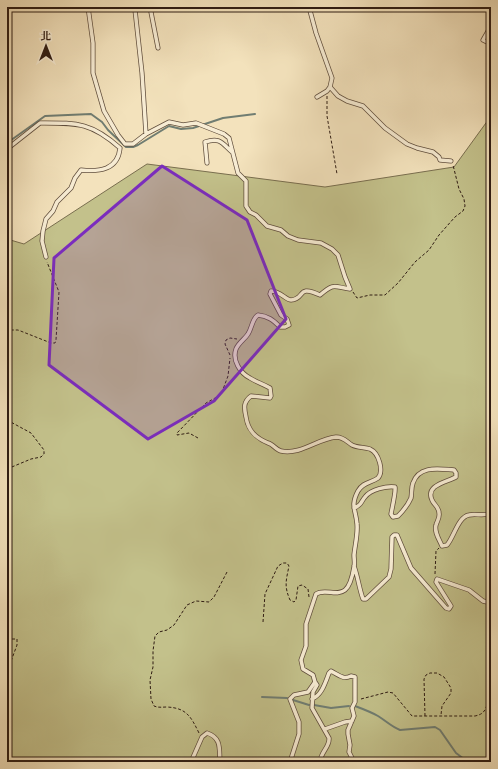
<svg xmlns="http://www.w3.org/2000/svg" width="498" height="769" font-family="'EB Garamond','Noto Serif TC',serif">
	<style>
		.green { fill: #c3c18b; stroke: #796e4f }
		.lines { fill: none; stroke-linecap: round; stroke-linejoin: round }
		.stream { stroke: #707d72; stroke-width: 2 }
		.service-casing { stroke: #604e3d; stroke-width: 5 }
		.path { stroke: #2f1c13; stroke-width: 1; stroke-dasharray: 3 2; stroke-linecap: butt }
		.service { stroke: #f7ecd3; stroke-width: 3.5 }
		.marked { fill: #7b2cbf; fill-opacity: 0.2; stroke: #7b2cbf; stroke-width: 3; stroke-linejoin: round }
	</style>
	<rect width="100%" height="100%" fill="#f3e2bc"/>
	<filter id="stains"><feTurbulence type="fractalNoise" baseFrequency=".005" numOctaves="4"/><feColorMatrix values="0 0 0 0 .2 0 0 0 0 .09 0 0 0 0 .02 0 0 0 .5 -.17"/></filter>
	<radialGradient id="worn" r=".72"><stop offset=".6" stop-color="#630" stop-opacity="0"/><stop offset="1" stop-color="#630" stop-opacity=".3"/></radialGradient>
	<path class="green" d="M 491,116 L 491,762 L 7,762 L 7,239 L 24,244 L 147,164 L 325,187 L 454,167 Z"/>
	<g class="lines">
		<path class="stream" d="M 7,143 L 45,116 L 91,114 L 102,122 L 108,130 L 126,147 L 133,147 L 138,145 L 169,126 L 181,129 L 193,128 L 223,118 L 255,114
			M 262,697 L 287,698
			M 293,700 L 309,705
			M 314,705 L 331,708 L 349,706
			M 355,706 C 363,709 371,712 378,716 C 386,721 392,727 400,730 L 435,727 L 440,730 L 456,753 L 468,762"/>
		<g class="service-casing">
			<path id="service" d="M 88,7 L 93,43 L 93,73 L 104,111 L 118,135 L 125,144 L 133,144 L 146,134 L 169,122 L 183,125 L 196,123 L 224,134 L 229,138 L 238,173 L 246,181 L 246,206 L 250,212 L 256,215 L 267,226 L 281,230 L 288,236 L 298,240 L 321,243 L 332,249 L 338,255 L 345,277 L 350,289 C 334,287 335,282 320,295 C 296,284 306,299 291,300 C 286,300 280,291 271,291 L 270,294 L 281,315 L 287,319 L 289,325 L 285,327 L 280,327 C 273,320 268,316 258,315 C 252,319 252,328 248,334 C 245,339 239,342 236,349 C 232,360 240,373 250,378 C 256,382 263,384 270,388 L 271,396 L 270,398 L 251,396 C 243,402 244,408 246,417 C 248,431 256,438 268,443 C 273,444 276,450 281,451 C 301,455 317,439 336,437 C 344,437 347,442 352,445 C 358,448 364,447 370,449 C 379,453 384,471 378,478 C 371,483 363,482 358,491 C 350,506 356,510 357,524 C 358,534 355,545 354,555 C 354,559 355,563 354,567 C 353,573 350,586 345,590 C 336,597 325,588 316,594 L 306,624 L 306,646 L 301,660 L 303,669 L 313,675 L 315,682 L 308,692 L 294,695 L 290,699 L 299,722 L 299,734 L 290,762
				M 97,7 L 101,7
				M 134,7 L 135,10 L 142,73 L 146,134
				M 150,7 L 158,48
				M 309,7 L 316,33 L 332,78 L 330,87 L 327,91 L 317,97
				M 7,10 L 15,7
				M 491,26 L 483,40 L 491,44
				M 330,87 L 338,96 L 347,101 L 363,106 L 385,128 L 407,144 L 417,148 L 433,152 L 439,157 L 440,160 L 451,161
				M 7,149 L 40,123 C 77,123 91,122 120,148
				M 207,163 L 205,142 C 220,137 222,143 232,152
				M 46,257 L 42,241 L 43,231 L 46,219 L 53,211 L 57,202 L 71,188 L 75,178 L 81,170 C 99,172 118,170 120,148
				M 354,508 C 362,505 360,503 365,497 C 371,489 387,486 395,487 C 396,492 392,508 391,514 L 393,517 L 398,516 C 403,511 408,505 411,498 C 412,493 411,488 413,483 C 419,465 439,469 454,470 L 456,473 L 456,477 C 447,482 425,485 432,500 C 434,505 439,507 439,513 C 440,518 437,521 436,525 C 434,532 439,539 442,546 L 447,545 C 454,537 458,517 469,515 C 477,513 482,517 491,513
				M 354,566 C 358,577 359,588 363,599 L 366,599 L 389,577 L 391,569 L 392,537 L 394,535 L 397,535 L 411,568 L 446,608 L 449,609 L 451,606 L 436,582 L 437,579 L 469,590 L 483,601 L 491,603
				M 315,682 L 317,685 L 313,692 L 312,708 L 329,738 C 330,747 321,751 320,762
				M 312,699 C 322,695 325,683 329,673 L 331,671 C 339,675 343,680 351,676 L 355,677 L 355,702 L 352,708 L 354,716 L 348,730 L 348,734 L 350,745 L 349,752 L 354,762
				M 325,729 L 345,722 L 352,721
				M 191,762 L 202,737 L 207,733 C 222,738 219,749 220,762"/>
		</g>
		<path class="path" d="M 327,96 L 327,116 L 337,174
			M 353,292 L 357,298 L 370,295 L 385,295 L 398,283 L 415,262 L 429,250 L 439,235 L 455,217 L 463,211 L 465,206 L 464,199 L 459,189 L 453,165
			M 7,333 L 10,330 L 18,330 L 51,343 L 55,343 L 56,340 L 59,292 L 47,262
			M 230,355 L 225,344 L 226,340 L 230,338 L 237,339
			M 7,420 L 31,433 L 44,450 L 44,454 L 41,457 L 31,459 L 7,469
			M 198,438 L 189,433 L 177,435 L 177,433 L 206,403 L 217,397 L 222,392 L 228,376 L 230,358
			M 435,574 L 436,551 L 439,548
			M 263,622 L 265,594 L 278,566 L 283,563 L 287,563 L 289,566 C 286,581 284,586 290,600 L 294,602 L 296,600 L 298,586 L 302,585 L 308,589 L 309,597
			M 7,639 L 17,639 L 17,645 L 7,672
			M 361,699 L 388,692 L 393,693 L 412,716 L 475,716 C 484,714 485,711 488,702 L 491,701
			M 425,716 L 424,679 L 426,675 L 430,673 L 437,673 L 444,677 L 451,688 L 451,693 L 442,706 L 441,715
			M 199,733 C 191,717 187,708 167,707 C 162,707 159,708 154,706 L 151,699 L 150,680 L 153,667 L 153,651 L 155,636 L 159,632 L 167,630 L 174,625 L 187,605 L 196,601 L 209,602 L 214,597 L 227,572"/>
		<use href="#service" class="service"/>
	</g>
	<path class="marked" d="M 162,166 L 247,220 L 286,319 L 214,401 L 148,439 L 49,365 L 54,258 Z"/>
	<rect width="498" height="769" fill="none" stroke="#f3e2bc" stroke-width="24"/>
	<rect x="8" y="8" width="482" height="753" fill="none" stroke="#2f1c13" stroke-width="2"/>
	<rect x="12" y="12" width="474" height="745" fill="none" stroke="#2f1c13"/>
	<g transform="translate(46 46)" stroke="#f7ecd3" stroke-width="3" paint-order="stroke">
	<path d="M0-3L7 15L0 10L-7 15Z" fill="#2f1c13"/>
	<text y="-6" font-size="11" font-weight="bold" text-anchor="middle" fill="#2f1c13">北</text>
	</g>
	<rect width="100%" height="100%" filter="url(#stains)"/>
	<rect width="100%" height="100%" fill="url(#worn)"/>
</svg>
